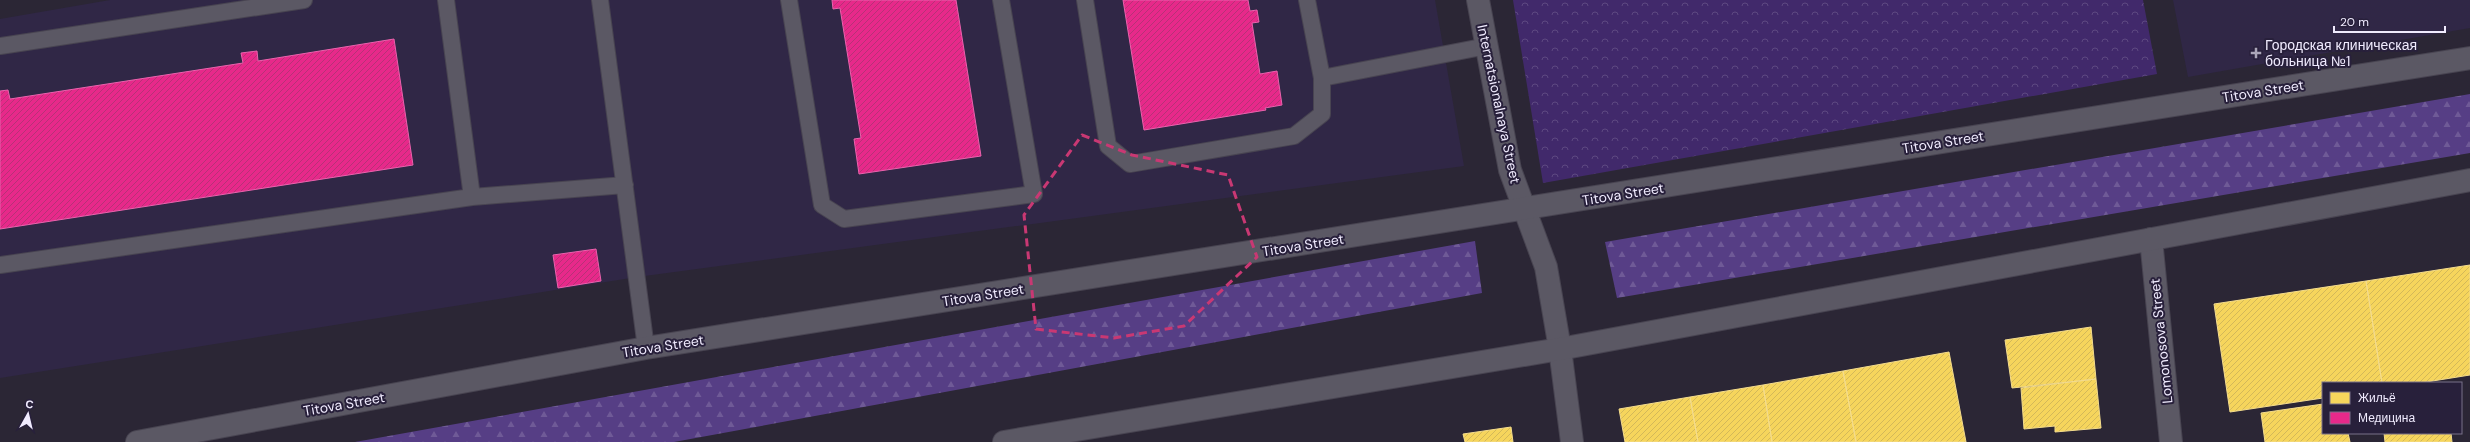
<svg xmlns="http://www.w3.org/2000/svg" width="2470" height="442" font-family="'DM Sans',sans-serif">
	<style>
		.built { fill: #302746 }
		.forest { fill: url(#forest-firs) }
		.park { fill: url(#park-crowns) }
		.homes { fill: url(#homes-hatch); stroke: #f4dc8d }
		.health { fill: url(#health-hatch); stroke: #ea63ad }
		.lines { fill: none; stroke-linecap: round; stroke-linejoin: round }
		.lane-casing { stroke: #484451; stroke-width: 18 }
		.street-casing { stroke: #484451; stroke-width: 24 }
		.secondary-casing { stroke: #484451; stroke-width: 24 }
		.lane { stroke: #5b5864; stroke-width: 16 }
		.street { stroke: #5b5864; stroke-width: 22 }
		.secondary { stroke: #5b5864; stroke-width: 22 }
		.marked { fill: none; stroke: #c93873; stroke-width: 3; stroke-dasharray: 8 5; stroke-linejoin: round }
		.poi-dot { fill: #aba6b8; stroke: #28203b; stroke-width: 1.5 }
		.labels { text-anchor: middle; stroke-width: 4; stroke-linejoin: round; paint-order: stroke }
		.poi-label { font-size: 14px; fill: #f0ebfe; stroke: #28203b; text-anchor: start }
		.street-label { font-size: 14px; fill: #f0ebfe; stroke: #28203b }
	</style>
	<defs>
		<pattern id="forest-firs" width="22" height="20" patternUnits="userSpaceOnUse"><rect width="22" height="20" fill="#563e85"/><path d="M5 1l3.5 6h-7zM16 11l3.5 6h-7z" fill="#6f5a97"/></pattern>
		<pattern id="park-crowns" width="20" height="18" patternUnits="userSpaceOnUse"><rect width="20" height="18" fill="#41296b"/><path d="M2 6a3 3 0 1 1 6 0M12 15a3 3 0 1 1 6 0" fill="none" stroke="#5d4881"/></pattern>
		<pattern id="homes-hatch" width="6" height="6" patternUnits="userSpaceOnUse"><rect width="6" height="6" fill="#f6d55c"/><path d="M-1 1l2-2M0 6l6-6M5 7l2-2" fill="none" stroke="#d3b859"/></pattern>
		<pattern id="health-hatch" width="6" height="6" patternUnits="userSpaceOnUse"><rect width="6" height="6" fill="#e7298a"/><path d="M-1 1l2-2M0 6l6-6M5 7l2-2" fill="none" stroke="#b73277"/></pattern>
	</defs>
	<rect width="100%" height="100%" fill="#2b2635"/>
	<path class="built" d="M 110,0 L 1435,0 L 1464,166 L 637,277 L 0,378 L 0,19 Z
		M 2173,0 L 2470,0 L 2470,28 L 2188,77 Z"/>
	<path class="forest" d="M 2470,94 L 2470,153 L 1617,298 L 1605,242 Z
		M 1475,241 L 1482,293 L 674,442 L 355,442 Z"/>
	<path class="park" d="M 1513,0 L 2143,0 L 2157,74 L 1543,183 Z"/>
	<path class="homes" d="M 2470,265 L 2470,375 L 2420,383 L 2382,383 L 2366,281 Z
		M 2366,281 L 2382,383 L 2323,383 L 2323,398 L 2230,412 L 2214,304 Z
		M 2091,327 L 2096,379 L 2012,388 L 2005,340 Z
		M 1949,352 L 1966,442 L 1856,442 L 1843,371 Z
		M 1843,371 L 1856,442 L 1772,442 L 1763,385 Z
		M 2096,379 L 2101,428 L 2055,432 L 2055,426 L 2024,429 L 2021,388 Z
		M 1763,385 L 1772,442 L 1698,442 L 1690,397 Z
		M 1690,397 L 1698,442 L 1625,442 L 1619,409 Z
		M 2323,404 L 2323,433 L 2348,433 L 2350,442 L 2265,442 L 2261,413 Z
		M 1511,427 L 1513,442 L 1465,442 L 1463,434 Z
		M 2384,433 L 2451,433 L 2452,442 L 2385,442 Z"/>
	<path class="health" d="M 832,0 L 956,0 L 981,156 L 859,174 L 854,139 L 861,138 L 840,8 L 833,9 Z
		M 1123,0 L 1248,0 L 1250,11 L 1257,10 L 1259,22 L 1252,23 L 1260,74 L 1277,71 L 1282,105 L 1265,108 L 1266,110 L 1144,130 Z
		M 394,39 L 413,165 L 0,229 L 0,91 L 8,90 L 10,99 L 243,63 L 241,53 L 257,51 L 258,61 Z
		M 596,249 L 601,281 L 558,288 L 553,255 Z"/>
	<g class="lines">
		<g class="lane-casing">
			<path id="lane" d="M 446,0 L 472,197
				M 600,0 L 646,348
				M 789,0 L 822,205 L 844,219 L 1034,194 L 1001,0
				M 1085,0 L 1108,146 L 1130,164 L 1294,136 L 1322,114 L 1322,78 L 1307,0
				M 0,46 L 304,0
				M 1322,78 L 1487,46
				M 0,265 L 472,197 L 625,185"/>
		</g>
		<g class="street-casing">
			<path id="street" d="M 1478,0 L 1510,170 L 1546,267 L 1560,349 L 1572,442
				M 2151,239 L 2171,442"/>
		</g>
		<g class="secondary-casing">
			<path id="secondary" d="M 137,442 L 646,348 L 2470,58
				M 1004,442 L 1560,349 L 2470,180"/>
		</g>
		<use href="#lane" class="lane"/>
		<use href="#street" class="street"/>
		<use href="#secondary" class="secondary"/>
	</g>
	<path class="marked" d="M 1082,135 L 1132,155 L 1228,175 L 1257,257 L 1184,326 L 1114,338 L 1036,329 L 1024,215 Z"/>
	<path class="poi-dot" d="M2254 47h4v4h4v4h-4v4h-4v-4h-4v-4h4z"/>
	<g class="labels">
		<g class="poi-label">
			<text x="2265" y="50">Городская клиническая<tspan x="2265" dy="16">больница №1</tspan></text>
		</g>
		<g class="street-label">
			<text transform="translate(2263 91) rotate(-9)" y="5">Titova Street</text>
			<text transform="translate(1499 104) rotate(78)" y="5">Internatsionalnaya Street</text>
			<text transform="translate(1943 142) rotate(-9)" y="5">Titova Street</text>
			<text transform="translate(1623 194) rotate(-9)" y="5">Titova Street</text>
			<text transform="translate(1303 245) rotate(-9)" y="5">Titova Street</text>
			<text transform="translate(983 295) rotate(-9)" y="5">Titova Street</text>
			<text transform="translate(2161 341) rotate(-96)" y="5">Lomonosova Street</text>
			<text transform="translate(663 346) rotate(-9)" y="5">Titova Street</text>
			<text transform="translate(344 404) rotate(-10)" y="5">Titova Street</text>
		</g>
	</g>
	<rect x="2322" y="382" width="140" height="52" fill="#28203b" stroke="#787189"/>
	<rect x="2330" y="392" width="20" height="12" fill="#f6d55c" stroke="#787189"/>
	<text x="2358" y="402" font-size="12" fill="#f0ebfe">Жильё</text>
	<rect x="2330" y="412" width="20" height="12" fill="#e7298a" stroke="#787189"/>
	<text x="2358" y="422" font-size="12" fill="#f0ebfe">Медицина</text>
	<g transform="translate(28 414) rotate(8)" stroke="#28203b" stroke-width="3" paint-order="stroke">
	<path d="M0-3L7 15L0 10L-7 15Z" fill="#f0ebfe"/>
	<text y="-6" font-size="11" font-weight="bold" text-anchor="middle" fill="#f0ebfe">С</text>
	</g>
	<path d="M2334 26v6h111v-6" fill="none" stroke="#f0ebfe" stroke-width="2"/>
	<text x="2340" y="26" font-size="12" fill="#f0ebfe" stroke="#28203b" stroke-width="3" paint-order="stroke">20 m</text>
</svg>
